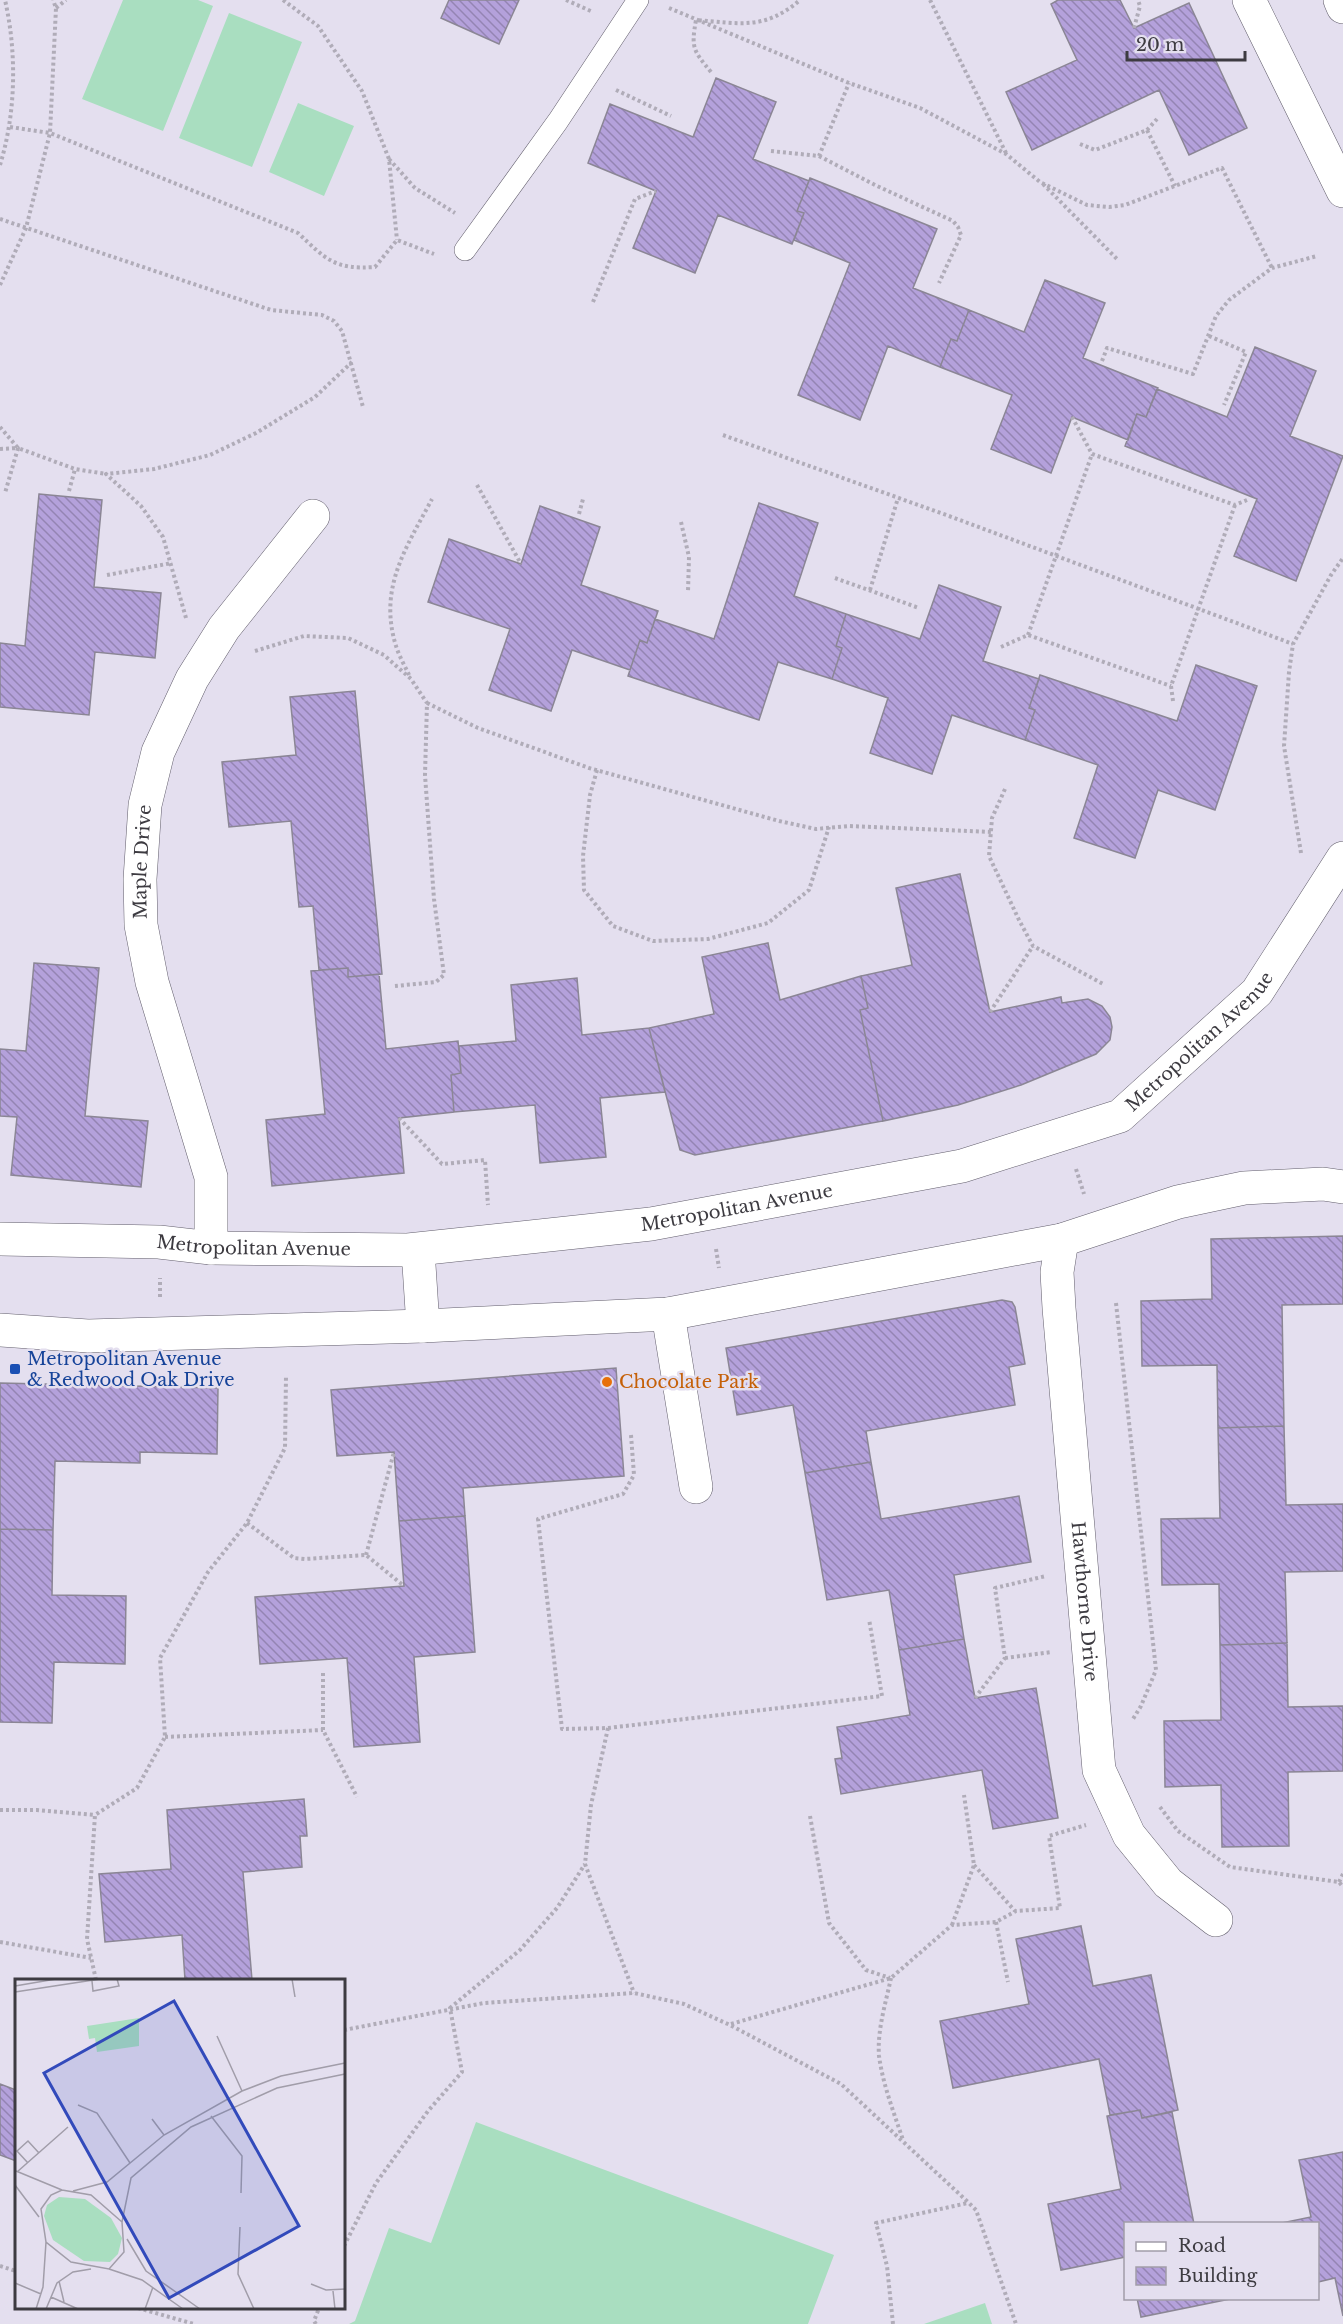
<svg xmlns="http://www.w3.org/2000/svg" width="1343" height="2324" font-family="'Libre Baskerville',serif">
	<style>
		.grass { fill: #a9dec0 }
		.building { fill: url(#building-back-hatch); stroke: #8b8695; stroke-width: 1.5 }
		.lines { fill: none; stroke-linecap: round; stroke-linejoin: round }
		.lane-casing { stroke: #625e6c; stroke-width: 22 }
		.street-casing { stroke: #625e6c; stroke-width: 34 }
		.secondary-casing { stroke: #625e6c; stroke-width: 34 }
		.path { stroke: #b0acb8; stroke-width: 4; stroke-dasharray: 3 3; stroke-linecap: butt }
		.lane { stroke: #fff; stroke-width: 21 }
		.street { stroke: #fff; stroke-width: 33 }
		.secondary { stroke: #fff; stroke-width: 33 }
		.transit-dot { fill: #1a4fb4; stroke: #e4dfef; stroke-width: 2 }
		.food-dot { fill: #e8710a; stroke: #e4dfef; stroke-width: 2 }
		.labels { text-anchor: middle; stroke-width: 5; stroke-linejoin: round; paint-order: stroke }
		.street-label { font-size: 18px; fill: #3d3b41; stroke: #e4dfef }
		.transit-label { font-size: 18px; fill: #164399; stroke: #e4dfef; text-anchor: start }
		.food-label { font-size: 18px; fill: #c56008; stroke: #e4dfef; text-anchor: start }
		.inset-road { fill: none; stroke: #a19da9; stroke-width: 1.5 }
		.view { fill: #324abb; fill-opacity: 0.15; stroke: #324abb; stroke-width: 3 }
		.inset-edge { fill: none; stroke: #3d3b41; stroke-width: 3 }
	</style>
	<defs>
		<pattern id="building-back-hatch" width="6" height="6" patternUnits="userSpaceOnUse" patternTransform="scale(1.5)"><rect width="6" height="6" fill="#b4a1db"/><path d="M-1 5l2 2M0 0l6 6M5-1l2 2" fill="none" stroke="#9484b3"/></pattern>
	</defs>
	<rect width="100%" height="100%" fill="#e4dfef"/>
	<path class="grass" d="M 123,0 L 198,0 L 213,6 L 163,131 L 82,99 Z
		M 229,13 L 302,42 L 252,167 L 179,138 Z
		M 298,103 L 354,126 L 324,196 L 269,172 Z
		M 476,2122 L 834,2255 L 808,2324 L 349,2324 L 355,2321 L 389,2228 L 431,2243 Z
		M 985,2303 L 992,2324 L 924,2324 Z"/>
	<path class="building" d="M 449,0 L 519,0 L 499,44 L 441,18 Z
		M 1058,0 L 1120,0 L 1134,28 L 1189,3 L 1247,128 L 1189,155 L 1159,90 L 1032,150 L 1006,92 L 1077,60 L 1051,4 Z
		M 716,78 L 776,102 L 753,159 L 809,181 L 797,211 L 804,213 L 792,244 L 718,215 L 695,273 L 633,248 L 656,191 L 588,163 L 610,104 L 693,137 Z
		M 810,178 L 937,229 L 913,288 L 969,310 L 957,341 L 951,339 L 940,367 L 888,346 L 860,420 L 798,395 L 850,263 L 794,240 L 804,213 L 797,211 Z
		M 1045,280 L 1105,303 L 1083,358 L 1158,388 L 1146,417 L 1137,414 L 1128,440 L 1072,417 L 1051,473 L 991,449 L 1012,395 L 940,367 L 951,339 L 957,341 L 969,310 L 1024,332 Z
		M 1255,347 L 1316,371 L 1290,436 L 1343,456 L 1296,581 L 1234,556 L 1257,499 L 1125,446 L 1137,414 L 1146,417 L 1157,389 L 1227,417 Z
		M 39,494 L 102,500 L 94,587 L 161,593 L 155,658 L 95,652 L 89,715 L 0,707 L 0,643 L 25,646 Z
		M 759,503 L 818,523 L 794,596 L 846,614 L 836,646 L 842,648 L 832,679 L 778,662 L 759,720 L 628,676 L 640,640 L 647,643 L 655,619 L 714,639 Z
		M 540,506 L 600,527 L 581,585 L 658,611 L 647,643 L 640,640 L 630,670 L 572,650 L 551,711 L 489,690 L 510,629 L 428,602 L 449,539 L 521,564 Z
		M 939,585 L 1001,607 L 983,661 L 1039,679 L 1029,708 L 1035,710 L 1025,740 L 952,715 L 932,774 L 870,753 L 888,698 L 832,679 L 842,648 L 836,646 L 846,614 L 920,639 Z
		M 1196,665 L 1257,686 L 1215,810 L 1158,790 L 1135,858 L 1074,838 L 1098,765 L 1025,740 L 1035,710 L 1029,708 L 1040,675 L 1177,721 Z
		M 355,691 L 382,974 L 348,977 L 348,968 L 319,970 L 313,906 L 299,907 L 291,821 L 229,827 L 222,762 L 296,755 L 290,697 Z
		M 960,874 L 990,1012 L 1061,997 L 1062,1003 L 1088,999 L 1102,1006 L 1110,1017 L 1112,1027 L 1110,1040 L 1096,1054 L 1021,1085 L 958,1105 L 883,1121 L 860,1010 L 868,1008 L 861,976 L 912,965 L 896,888 Z
		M 768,943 L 780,1000 L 861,976 L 868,1008 L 860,1010 L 883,1121 L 695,1155 L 680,1150 L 649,1028 L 714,1014 L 702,957 Z
		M 34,963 L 99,968 L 85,1116 L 148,1121 L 141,1187 L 11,1175 L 17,1117 L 0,1116 L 0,1049 L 26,1051 Z
		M 348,968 L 348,977 L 379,974 L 386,1049 L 458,1041 L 461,1073 L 451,1075 L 454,1112 L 399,1118 L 404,1173 L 272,1186 L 266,1120 L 325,1114 L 311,971 Z
		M 577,978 L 582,1035 L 649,1028 L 665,1092 L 600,1098 L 606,1157 L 540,1163 L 535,1105 L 454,1112 L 451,1075 L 461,1073 L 459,1046 L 516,1041 L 511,985 Z
		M 1343,1236 L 1343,1304 L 1282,1305 L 1284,1426 L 1218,1428 L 1217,1365 L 1142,1366 L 1141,1301 L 1212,1299 L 1211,1239 Z
		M 1002,1300 L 1012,1302 L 1015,1307 L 1025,1364 L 1009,1367 L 1015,1405 L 866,1431 L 871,1462 L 805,1473 L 793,1405 L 737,1415 L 726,1348 Z
		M 616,1368 L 624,1476 L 463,1488 L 465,1516 L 399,1521 L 394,1452 L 337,1456 L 331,1390 Z
		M 0,1383 L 218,1388 L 217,1454 L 140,1452 L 140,1463 L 55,1461 L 53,1530 L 0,1529 Z
		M 1284,1426 L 1286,1505 L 1343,1504 L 1343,1571 L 1285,1572 L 1287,1643 L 1220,1645 L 1219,1584 L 1162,1585 L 1161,1519 L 1220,1518 L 1218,1428 Z
		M 871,1462 L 881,1519 L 1019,1496 L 1031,1562 L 954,1575 L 964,1639 L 899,1650 L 889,1590 L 827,1600 L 805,1473 Z
		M 465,1516 L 475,1652 L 414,1657 L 420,1742 L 354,1747 L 347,1658 L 260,1664 L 255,1597 L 404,1586 L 399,1521 Z
		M 0,1529 L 53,1530 L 52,1595 L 126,1596 L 125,1664 L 54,1662 L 52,1723 L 0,1722 Z
		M 964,1639 L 975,1698 L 1036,1688 L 1058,1818 L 993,1829 L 982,1770 L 841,1794 L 835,1759 L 842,1758 L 837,1727 L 910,1715 L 899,1650 Z
		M 1287,1643 L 1288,1707 L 1343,1706 L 1343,1771 L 1288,1772 L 1289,1846 L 1222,1847 L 1221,1785 L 1165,1787 L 1164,1721 L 1221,1720 L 1220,1645 Z
		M 304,1799 L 307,1836 L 300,1836 L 302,1867 L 243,1872 L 252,1980 L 185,1980 L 182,1935 L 105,1942 L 99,1874 L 171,1869 L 167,1810 Z
		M 1081,1926 L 1093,1986 L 1151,1975 L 1178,2110 L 1142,2118 L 1140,2110 L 1110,2115 L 1099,2059 L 953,2088 L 940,2021 L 1029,2004 L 1016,1939 Z
		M 0,2084 L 16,2090 L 16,2161 L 0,2155 Z
		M 1140,2110 L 1142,2118 L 1172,2112 L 1194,2224 L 1126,2224 L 1126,2257 L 1061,2270 L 1048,2204 L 1121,2189 L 1107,2116 Z
		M 1343,2152 L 1343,2316 L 1335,2278 L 1318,2282 L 1318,2224 L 1277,2224 L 1311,2217 L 1299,2160 Z
		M 1137,2298 L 1235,2298 L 1141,2317 Z"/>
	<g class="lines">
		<g class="lane-casing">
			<path id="lane" d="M 465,250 L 558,121 L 638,0"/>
		</g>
		<g class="street-casing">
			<g id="street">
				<path id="s1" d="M 1062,1240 L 1057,1272 L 1059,1308 L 1099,1770 L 1129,1835 L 1168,1883 L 1216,1920"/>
				<path id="s2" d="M 211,1248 L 211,1177 L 152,982 L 141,925 L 140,879 L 145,805 L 158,752 L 192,679 L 224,628 L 313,516"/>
				<path d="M 668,1314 L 696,1487"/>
			</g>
		</g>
		<g class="secondary-casing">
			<g id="secondary">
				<path d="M 1249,0 L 1343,191"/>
				<path d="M 1340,0 L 1343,7"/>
				<path id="s3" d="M 0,1239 L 159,1242 L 211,1248 L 408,1250 L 651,1224 L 962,1166 L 1120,1116 L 1257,992 L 1343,858"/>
				<path d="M 418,1250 L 423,1326"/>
				<path d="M 0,1330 L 88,1336 L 423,1326 L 668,1314 L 1062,1240 L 1178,1202 L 1244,1188 L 1323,1184 L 1343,1187"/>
			</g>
		</g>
		<path class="path" d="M 283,0 L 318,26 L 362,91 L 389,159 L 397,240
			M 566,0 L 593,12
			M 930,0 L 1006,153
			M 56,8 L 66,0
			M 669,8 L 849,83 L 920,108 L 1006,154 L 1040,182 L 1087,205 L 1109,207 L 1125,205 L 1222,168 L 1272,268
			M 1134,28 L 1140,6 L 1138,0
			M 711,72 C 693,50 691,48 696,20 C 739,23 764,31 800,0
			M 616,90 L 671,116
			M 10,127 L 50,133 L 298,233 C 326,259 334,270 375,267 L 397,240 L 434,254
			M 1147,130 L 1157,119
			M 1080,144 L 1095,150 L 1147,130 L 1175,186
			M 771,151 L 819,156 L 849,83
			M 819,156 L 875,185 L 953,221 L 958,227 L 961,235 L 939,283
			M 389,159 L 415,188 L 455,213
			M 0,165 C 16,113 17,53 5,0
			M 1043,184 L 1117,259
			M 0,219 L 271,310 L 322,315 L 334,321 L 342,331 L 363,407
			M 0,285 L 26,228 L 50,133 L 56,8 L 53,0
			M 593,302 L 635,199 L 656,191
			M 1209,336 L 1246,352 L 1224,405
			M 1102,361 L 1107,348 L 1193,374 L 1216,316 L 1229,300 L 1272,268 L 1317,256
			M 1072,417 L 1092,454 L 1235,505 L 1247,500
			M 0,427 L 18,448 L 75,469 L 106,474
			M 723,435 L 949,516 L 1293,644
			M 0,449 L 18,448 L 5,493
			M 477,485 L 521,564
			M 69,491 L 75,469
			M 579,514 L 583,499
			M 681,522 L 689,557 L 688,592
			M 107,575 L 172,563
			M 835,578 L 919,608
			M 870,590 L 898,498
			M 186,618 L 163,537 L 141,506 L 106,474 L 154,469 L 210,455 L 256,433 L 315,397 L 352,362
			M 1028,635 L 1092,454
			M 1001,647 L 1028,635 L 1171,686
			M 255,651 L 304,636 L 348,638 L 384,655 L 411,679 L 427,703 L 425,775 L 434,899 L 444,975 L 436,982 L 395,986
			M 409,675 C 405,666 399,656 396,646 C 378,588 406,548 432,499
			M 1173,701 L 1171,686 L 1235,505
			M 427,703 L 478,728 L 589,768 L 779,821 L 816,829 L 849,826 L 991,832
			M 597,770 L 590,795 L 583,856 L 584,890 L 613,926 L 653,941 L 708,939 L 768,923 L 809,890 L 829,827
			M 1005,789 L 992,818 L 989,856 L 1019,920 L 1033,946 L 1105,985
			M 1301,853 L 1284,746 L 1289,672 L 1293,644 L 1331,575 L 1343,558
			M 990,1012 L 1033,946
			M 399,1118 L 442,1164 L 485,1160 L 488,1205
			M 1076,1169 L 1084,1194
			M 716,1249 L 719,1268
			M 160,1297 L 160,1278
			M 1116,1303 L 1156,1670 L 1141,1706 L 1133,1719
			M 631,1435 L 634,1475 L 623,1494 L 538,1519 L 562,1729 L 608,1728 L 591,1805 L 585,1864 L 634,1993
			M 247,1523 L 294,1558 L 305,1559 L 366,1555 L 404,1586
			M 366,1555 L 394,1452
			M 1005,1658 L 1052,1652
			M 323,1673 L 323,1730 L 357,1797
			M 975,1698 L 1005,1658 L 995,1588 L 1046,1576
			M 608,1728 L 882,1696 L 869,1619
			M 165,1737 L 323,1730
			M 1160,1807 L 1178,1831 L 1230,1867 L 1339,1882 L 1343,1887
			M 0,1810 L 37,1810 L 95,1815
			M 810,1816 L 829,1923 L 866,1970 L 890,1978
			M 974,1865 L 1015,1911
			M 1339,1882 L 1343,1874
			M 996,1922 L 1008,1982
			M 952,1925 L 974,1865 L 964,1795
			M 0,1942 L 91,1958
			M 891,1978 C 886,2002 877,2030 879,2056 C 883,2085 894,2113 903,2140
			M 96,1980 L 87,1939 L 95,1815 L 137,1788 L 165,1737 L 160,1658 L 208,1572 L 247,1523 L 285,1448 L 286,1376
			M 731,2024 L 891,1978 L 952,1925 L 996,1922 L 1016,1911 L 1060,1908 L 1049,1836 L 1086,1825
			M 344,2030 L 484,2003 L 634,1993 L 684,2004 L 730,2025 L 841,2084 L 969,2203 L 976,2210 L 1016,2324
			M 344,2246 L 376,2183 L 428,2111 L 462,2072 L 450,2008 L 520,1950 L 557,1908 L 585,1864
			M 0,2266 L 16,2271
			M 138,2308 L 194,2324
			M 316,2324 L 314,2321 L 319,2308
			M 893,2324 L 887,2266 L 876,2223 L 968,2203"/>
		<use href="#lane" class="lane"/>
		<use href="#street" class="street"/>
		<use href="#secondary" class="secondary"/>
	</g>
	<rect class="transit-dot" x="9" y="1363" width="12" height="12" rx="3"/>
	<circle class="food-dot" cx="607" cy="1382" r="6"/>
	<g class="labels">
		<g class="street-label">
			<text dy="6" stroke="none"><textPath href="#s2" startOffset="396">Maple Drive</textPath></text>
			<text dy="6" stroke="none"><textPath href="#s3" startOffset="1244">Metropolitan Avenue</textPath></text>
			<text dy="6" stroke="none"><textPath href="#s3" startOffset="740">Metropolitan Avenue</textPath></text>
			<text dy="6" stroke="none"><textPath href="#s3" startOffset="254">Metropolitan Avenue</textPath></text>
			<text dy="6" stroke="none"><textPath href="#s1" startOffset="363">Hawthorne Drive</textPath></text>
		</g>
		<g class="transit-label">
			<text x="27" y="1365">Metropolitan Avenue<tspan x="27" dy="21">&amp; Redwood Oak Drive</tspan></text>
		</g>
		<g class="food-label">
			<text x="619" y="1388">Chocolate Park</text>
		</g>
	</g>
	<g transform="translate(15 1979)">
		<rect width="330" height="330" fill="#e4dfef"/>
		<path d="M 124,39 L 124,67 L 82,73 L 80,59 L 74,60 L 72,47 Z" fill="#a9dec0"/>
		<path d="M 44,218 L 70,220 L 96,239 L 107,259 L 103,275 L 95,283 L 69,282 L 38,261 L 29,237 L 32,226 Z" fill="#a9dec0"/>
		<path class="inset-road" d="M 277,0 L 280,18M 77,2 L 78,12 L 104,7 L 102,0M 0,7 L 41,0M 0,13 L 85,0M 202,57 L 227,112M 63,126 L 82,134 L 115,184M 196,137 L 227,177 L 226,214M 137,140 L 149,156M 13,184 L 2,172 L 13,162 L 24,174M 1,192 L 47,211M 2,193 L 53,148M 0,206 L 24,238M 47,211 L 76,216 L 107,243 L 109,273 L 94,290 L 56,283 L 31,263 L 26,230 L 36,216 ZM 58,212 L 92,203 L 149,156 L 227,112 L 266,97 L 330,84M 107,243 L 116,199 L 176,148 L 262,109 L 330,95M 225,248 L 223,295 L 239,330M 112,260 L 131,292 L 185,330M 94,290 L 127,301 L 168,330M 44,302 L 49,323M 0,304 L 26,315M 296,305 L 311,311 L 330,310M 318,312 L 320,330M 36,318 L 63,330M 21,330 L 28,308 L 31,263M 31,330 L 42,304 L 58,293 L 76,290M 130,330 L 138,308"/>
		<path class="view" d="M 159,22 L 284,247 L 154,319 L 29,94 Z"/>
		<rect width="330" height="330" class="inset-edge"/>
	</g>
	<rect x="1124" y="2222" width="195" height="78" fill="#e4dfef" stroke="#a19da9" stroke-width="1.5"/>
	<rect x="1136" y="2242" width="30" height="9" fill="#ffffff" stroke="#a19da9" stroke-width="1.5"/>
	<text x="1178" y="2252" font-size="18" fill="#3d3b41">Road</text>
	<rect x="1136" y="2267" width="30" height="18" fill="url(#building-back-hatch)" stroke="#a19da9" stroke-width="1.5"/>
	<text x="1178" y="2282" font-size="18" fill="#3d3b41">Building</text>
	<path d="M1127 51v9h118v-9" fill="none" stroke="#3d3b41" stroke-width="3"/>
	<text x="1136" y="51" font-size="18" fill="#3d3b41" stroke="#e4dfef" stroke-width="4.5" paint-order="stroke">20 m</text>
</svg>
